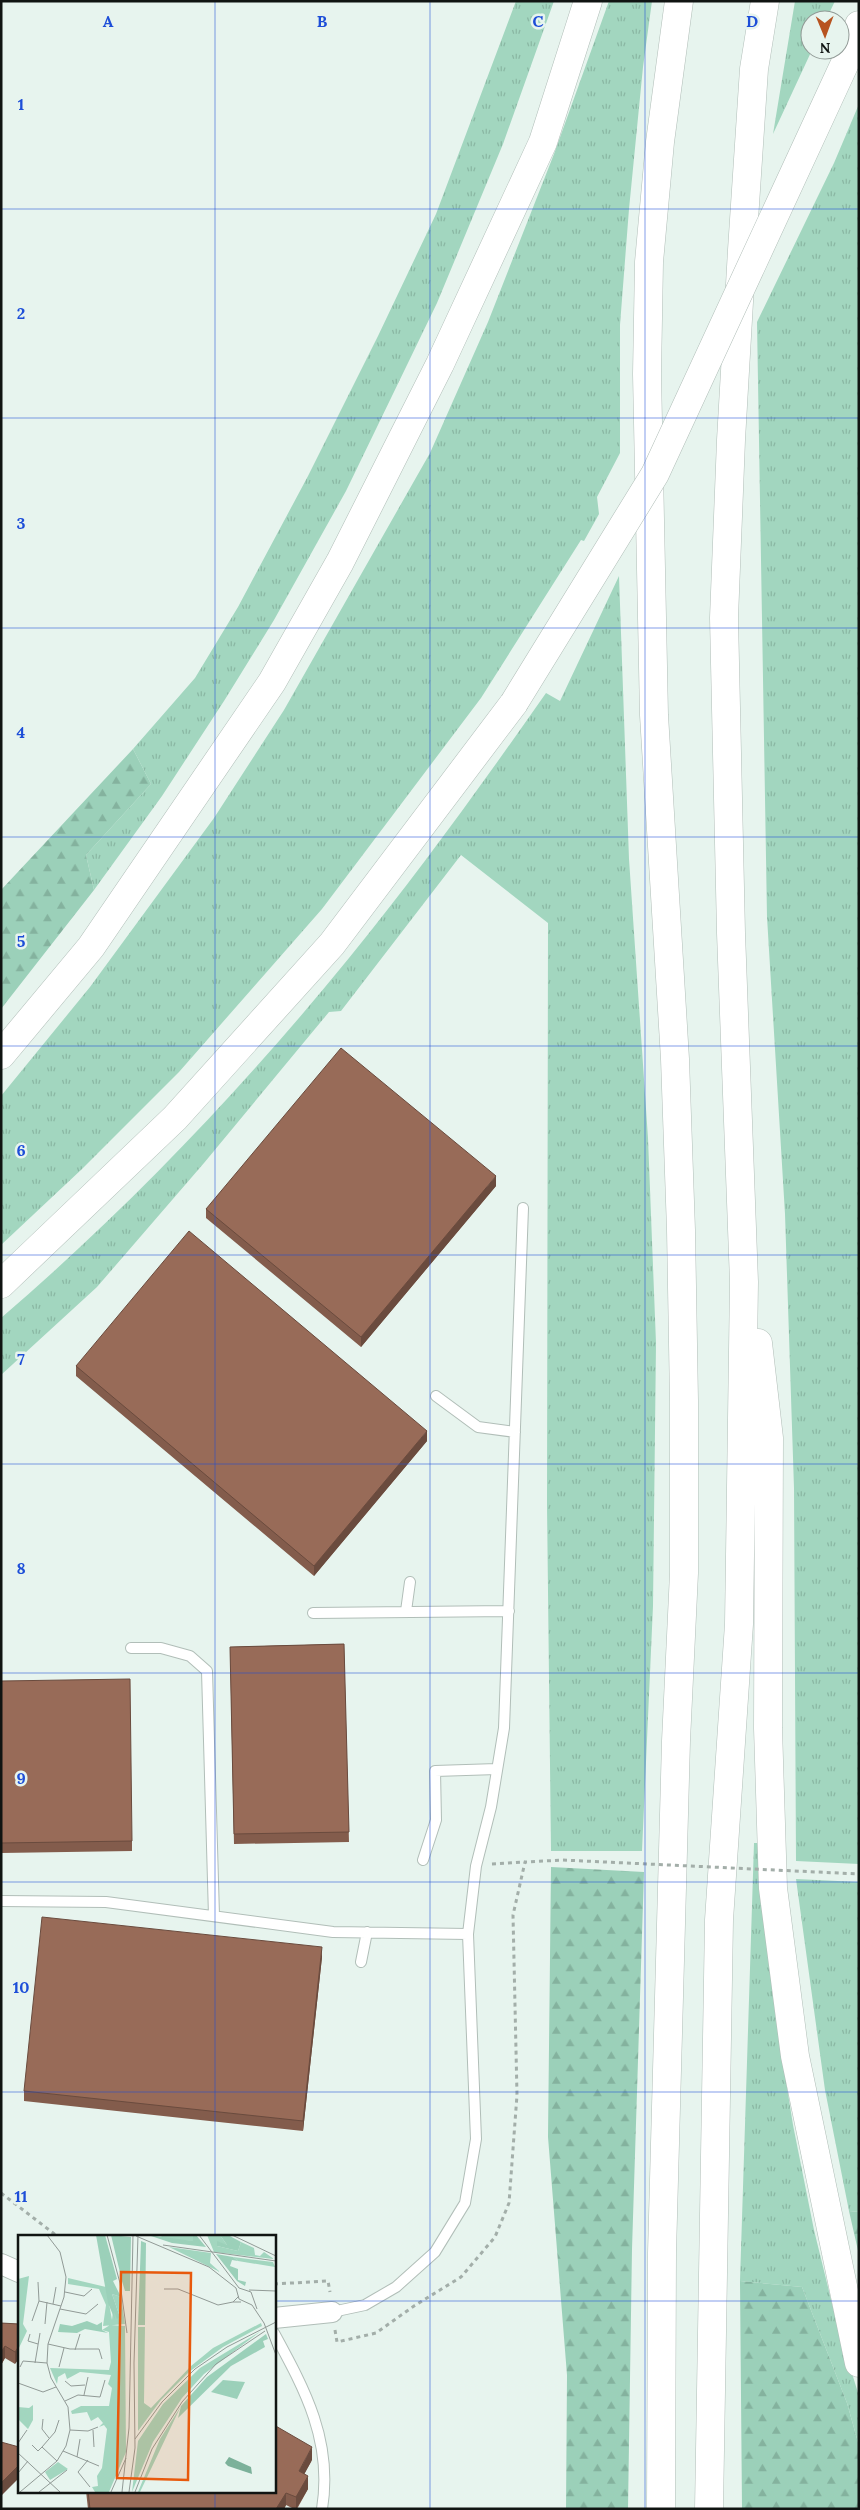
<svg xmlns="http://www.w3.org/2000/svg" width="860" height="2510" font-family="Lora,serif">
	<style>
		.grass { fill: url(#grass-tufts) }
		.forest { fill: url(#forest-firs) }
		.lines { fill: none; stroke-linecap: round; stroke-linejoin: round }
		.lane-casing { stroke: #b1beb8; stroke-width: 12 }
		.street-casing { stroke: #b1beb8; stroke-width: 22 }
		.highway-casing { stroke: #b1beb8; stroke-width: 29 }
		.path { stroke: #a3aea9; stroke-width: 3; stroke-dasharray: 4 4; stroke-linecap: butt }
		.lane { stroke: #fff; stroke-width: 10 }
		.street { stroke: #fff; stroke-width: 20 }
		.highway { stroke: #fff; stroke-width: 28 }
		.highway-bridge-casing { stroke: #b1beb8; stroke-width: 29; stroke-linecap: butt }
		.path-bridge { stroke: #a3aea9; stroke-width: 3; stroke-dasharray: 4 4; stroke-linecap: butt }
		.highway-bridge { stroke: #fff; stroke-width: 28 }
		.wall { fill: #835c4c }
		.shaded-wall { fill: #6a4b3e }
		.building { fill: #986b58; stroke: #6a4b3e }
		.grid { fill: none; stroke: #1d4ed8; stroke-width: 1; stroke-opacity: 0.55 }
		.inset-road { fill: none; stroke: #919a96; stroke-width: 1 }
		.view { fill: #e8590c; fill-opacity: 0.15; stroke: #e8590c; stroke-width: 2.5 }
		.inset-edge { fill: none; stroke: #101412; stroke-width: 2.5 }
		.grid-label { font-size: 16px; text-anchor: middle; font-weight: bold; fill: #1d4ed8; stroke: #e7f4ee; stroke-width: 5; stroke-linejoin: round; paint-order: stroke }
	</style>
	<defs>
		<pattern id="grass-tufts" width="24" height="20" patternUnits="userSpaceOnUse" patternTransform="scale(1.25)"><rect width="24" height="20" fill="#a2d6bf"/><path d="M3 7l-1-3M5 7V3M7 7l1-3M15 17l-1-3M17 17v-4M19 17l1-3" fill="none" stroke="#8ab7a3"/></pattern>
		<pattern id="forest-firs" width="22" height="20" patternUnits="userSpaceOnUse" patternTransform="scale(1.25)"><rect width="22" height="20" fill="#9bd0b9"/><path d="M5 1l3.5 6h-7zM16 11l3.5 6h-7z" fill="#84b29e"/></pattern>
	</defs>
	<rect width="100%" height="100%" fill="#e7f4ee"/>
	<path class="grass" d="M 516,1 L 554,1 L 503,144 L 437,303 L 346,491 L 274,620 L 224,701 L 162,796 L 94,890 L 86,855 L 151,784 L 133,749 L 195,678 L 238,607 L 308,476 L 378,336 L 436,214 Z
		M 609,1 L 652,1 L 643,67 L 629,209 L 620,325 L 620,453 L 597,497 L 599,514 L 584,541 L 581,540 L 481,698 L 322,909 L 179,1072 L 82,1169 L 1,1245 L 1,1096 L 90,987 L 214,818 L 284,710 L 430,453 L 488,322 L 554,154 Z
		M 795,1 L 835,1 L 826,20 L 810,20 L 810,50 L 812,50 L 773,134 Z
		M 859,104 L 859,1864 L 796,1861 L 794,1488 L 785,1214 L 767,917 L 757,322 L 834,163 Z
		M 619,576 L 629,859 L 648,1138 L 656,1343 L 653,1606 L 642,1851 L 551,1851 L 547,1505 L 548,923 L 461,855 L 341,1011 L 329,1012 L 204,1163 L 97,1287 L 1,1375 L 1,1318 C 127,1210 245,1086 349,958 C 419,872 483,783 546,693 L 560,701 Z
		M 754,1843 L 760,1843 L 775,2011 L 793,2125 L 814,2230 L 838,2328 L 859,2396 L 859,2446 L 847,2403 L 802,2287 L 740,2281 Z
		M 796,1879 L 859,1882 L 859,2212 L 849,2211 L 825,2090 Z"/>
	<path class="forest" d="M 133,749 L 151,784 L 86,855 L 94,890 L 1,1009 L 1,890 Z
		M 551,1867 L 644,1872 L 632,2249 L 628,2509 L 566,2509 L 567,2375 L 548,2137 Z
		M 849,2211 L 859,2212 L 859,2255 Z
		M 740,2281 L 802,2287 L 847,2403 L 859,2446 L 859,2509 L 742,2509 Z"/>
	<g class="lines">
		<g class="lane-casing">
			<path id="lane" d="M 436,1396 L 478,1427 L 515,1432
				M 406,1611 L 410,1582
				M 313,1613 L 509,1611
				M 131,1648 L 161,1648 L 190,1656 L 207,1671 L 214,1916
				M 423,1860 L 436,1820 L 435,1771 L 497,1769
				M 1,1901 L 106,1902 L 333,1932 L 468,1934
				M 361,1962 L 367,1932
				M 332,2312 L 365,2305 L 396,2287 L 435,2252 L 465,2203 L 476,2139 L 468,1934 L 476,1866 L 491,1807 L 504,1728 L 523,1208
				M 274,2333 C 305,2390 333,2441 322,2509"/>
		</g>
		<g class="street-casing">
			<path id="street" d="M 1,2264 L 19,2272
				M 274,2318 L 332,2312"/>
		</g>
		<g class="highway-casing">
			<path id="highway" d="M 851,50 L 859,25
				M 1,1055 L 91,947 L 272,682 L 340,562 L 440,364 L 543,142 L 588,1
				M 1,1284 L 175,1118 L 332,944 L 514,703
				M 758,1343 L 769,1438 L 768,1728 L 773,1888 L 795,2056 L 859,2363
				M 661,2509 L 662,2253 L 676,1741 L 684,1573 L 684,1401 L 681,1230 L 675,1059 L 654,715 L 647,374 L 649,262 L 660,142 L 679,1
				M 709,2509 L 719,1920 L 739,1624 L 744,1282 L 731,933 L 724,618 L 731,440 L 742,250 L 754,69 L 765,1"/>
		</g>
		<path class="path" d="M 492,1864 L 525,1862
			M 1,2193 L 57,2236
			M 274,2284 L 328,2281 L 330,2292
			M 335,2330 L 337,2342 L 376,2333 L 414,2306 L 461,2277 L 495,2237 L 509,2203 L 517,2095 L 513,1915 L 525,1862 L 563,1860"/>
		<use href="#lane" class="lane"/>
		<use href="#street" class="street"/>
		<use href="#highway" class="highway"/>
		<g class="highway-bridge-casing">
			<path id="highway-bridge" d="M 514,703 L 655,474 L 851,50"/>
		</g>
		<path class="path-bridge" d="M 563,1860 L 859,1874"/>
		<use href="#highway-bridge" class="highway-bridge"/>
	</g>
	<path class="wall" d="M 496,1186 L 361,1347 L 206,1218 L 206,1209 Z
		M 76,1366 L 427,1441 L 314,1576 L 76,1376 Z
		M 344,1644 L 349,1842 L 234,1844 L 230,1647 Z
		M 1,1681 L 132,1841 L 132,1851 L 1,1853 Z
		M 322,1957 L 303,2131 L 24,2101 L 24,2091 Z
		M 1,2323 L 19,2324 L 15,2364 L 5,2358 L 1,2365 Z
		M 312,2460 L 304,2474 L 308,2489 L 297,2509 L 294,2509 L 286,2505 L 284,2509 L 88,2509 L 86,2491 L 274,2491 Z"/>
	<path class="shaded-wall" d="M 496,1176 L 496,1186 L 361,1347 L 361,1337 Z
		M 427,1431 L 427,1441 L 314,1576 L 314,1566 Z
		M 322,1947 L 322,1957 L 303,2131 L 303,2121 Z
		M 5,2346 L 5,2358 L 1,2365 L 1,2352 Z
		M 19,2346 L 19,2359 L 15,2364 L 15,2352 Z
		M 312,2447 L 312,2460 L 299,2484 L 299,2471 Z
		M 19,2465 L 19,2478 L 1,2496 L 1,2483 Z
		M 308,2476 L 308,2489 L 296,2509 L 296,2497 Z
		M 286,2493 L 286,2505 L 284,2509 L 276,2509 Z"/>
	<path class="building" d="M 341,1048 L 496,1176 L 361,1337 L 206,1209 Z
		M 189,1231 L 427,1431 L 314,1566 L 76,1366 Z
		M 344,1644 L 349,1832 L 234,1834 L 230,1647 Z
		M 130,1679 L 132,1841 L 1,1843 L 1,1681 Z
		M 42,1917 L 322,1947 L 303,2121 L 24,2091 Z
		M 1,2323 L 19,2324 L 19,2346 L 15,2352 L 5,2346 L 1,2352 Z
		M 274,2425 L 312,2447 L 299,2471 L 308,2476 L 296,2497 L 286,2493 L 276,2509 L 90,2509 L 88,2491 L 274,2491 Z
		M 1,2442 L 19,2447 L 19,2465 L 1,2483 Z"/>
	<path class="grid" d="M 215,1 L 215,2236M 430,1 L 430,2509M 645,1 L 645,2509M 1,209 L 859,209M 1,418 L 859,418M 1,628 L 859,628M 1,837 L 859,837M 1,1046 L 859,1046M 1,1255 L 859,1255M 1,1464 L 859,1464M 1,1673 L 859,1673M 1,1882 L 859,1882M 1,2092 L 859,2092M 1,2301 L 19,2301M 274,2301 L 859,2301M 215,2491 L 215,2509"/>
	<g transform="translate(18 2235)">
		<rect width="258" height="258" fill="#e7f4ee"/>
		<path d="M 139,0 L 175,0 L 177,3 L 175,6 L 152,5 ZM 189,0 L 202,0 L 209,10 L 199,11 L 220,16 L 223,7 L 236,13 L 237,20 L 242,21 L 246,17 L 256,24 L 196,17 ZM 151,12 L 193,18 L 192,28 L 202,37 ZM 215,22 L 255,27 L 257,32 L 220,26 ZM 11,41 L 5,89 L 9,96 L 0,115 L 0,44 ZM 50,43 L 88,52 L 94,85 L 95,75 L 102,82 L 94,59 L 103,62 L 107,89 L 85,91 L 88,70 L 81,54 L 50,49 ZM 243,88 L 244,91 L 205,112 L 171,137 L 143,165 L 120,196 L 120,92 L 127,92 L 126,168 L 133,173 L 173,131 L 195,113 ZM 92,90 L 107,91 L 108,217 L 91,257 L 77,257 L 74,252 L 80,251 L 79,241 L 84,233 L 89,194 L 86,190 L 81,192 L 85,188 L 80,182 L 73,186 L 69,177 L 54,179 L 53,176 L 63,171 L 91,171 L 94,153 L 90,149 L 93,140 L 62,137 L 49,144 L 47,138 L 40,142 L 39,149 L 32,133 L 91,135 L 93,127 L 91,97 L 84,95 ZM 243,96 L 186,139 L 164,163 L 135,207 L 114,257 L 120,206 L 145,169 L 182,133 ZM 15,170 L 15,185 L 10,194 L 0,184 L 0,172 L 11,173 ZM 163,171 L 122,257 L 120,257 L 142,204 ZM 40,227 L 50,234 L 32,245 L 27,237 Z" fill="#a2d6bf"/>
		<path d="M 78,0 L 87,0 L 99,44 L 95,46 L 103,62 L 94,59 L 102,82 L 99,84 L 96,77 L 97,85 L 90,68 ZM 93,0 L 113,2 L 112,56 L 107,56 L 104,46 ZM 130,0 L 175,6 L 175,0 L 178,0 L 188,12 L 154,8 ZM 202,0 L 210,0 L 223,7 L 220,16 L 199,11 L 199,6 L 209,10 ZM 123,6 L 128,8 L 127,90 L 120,90 ZM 198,19 L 215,22 L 220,26 L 214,25 L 212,31 L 220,34 L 220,45 L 228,47 L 227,51 L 219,46 ZM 69,86 L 79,90 L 84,87 L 84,95 L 90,98 L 67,94 L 59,98 L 40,97 L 42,89 L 54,91 ZM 248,99 L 250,104 L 245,106 L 247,112 L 213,131 L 160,183 L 163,171 L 189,142 ZM 205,145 L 227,147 L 219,164 L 193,157 Z" fill="#9bd0b9"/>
		<path d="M 211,222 L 233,232 L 234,239 L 210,231 L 207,228 Z" fill="#7cb19a"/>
		<path class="inset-road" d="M 89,0 L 102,48 L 109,98M 181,0 L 221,53 L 233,57 L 239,74M 214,0 L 258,21M 118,1 L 191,32 L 218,53 L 221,64 L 234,70 L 246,88 L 258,120M 145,10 L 258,26M 146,54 L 160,54 L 200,70 L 215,67M 231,55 L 258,56M 47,57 L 66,61 L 74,54M 221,61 L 215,67 L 223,67M 21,66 L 43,71M 35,69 L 38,52M 42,74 L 68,79 L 80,69M 14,86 L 21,66 L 20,47M 27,89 L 29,67M 12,99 L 10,106 L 20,109M 30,109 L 52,114 L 81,114 L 84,124M 57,115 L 62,99M 17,128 L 22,98M 2,132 L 5,126 L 29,128M 41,132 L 46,113M 47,146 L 53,151 L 67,150M 0,148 L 25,157 L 38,152M 66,160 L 70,142M 47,166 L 60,160 L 82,162 L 87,145M 25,184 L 24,194 L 31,203M 52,195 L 70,196 L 80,192M 75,195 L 76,212M 117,204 L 144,167 L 177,134 L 209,112 L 258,87M 0,208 L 9,195M 14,210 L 20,216 L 24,212 L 39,226M 24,212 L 37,197 L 41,185M 45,216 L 81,231M 0,218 L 42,257M 59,222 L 62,204M 70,225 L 60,237 L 72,252M 0,238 L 10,226M 2,257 L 39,226 L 48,211 L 52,195 L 50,172 L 33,143 L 29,128 L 30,109 L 46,62 L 48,42 L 42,17 L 29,0M 21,257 L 49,235M 93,257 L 108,223M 104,257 L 111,193 L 115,0M 111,257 L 117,213 L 116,128 L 120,0M 117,257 L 134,214 L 164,167 L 198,129 L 247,96"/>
		<path class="view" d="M 103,37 L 173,38 L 170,245 L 99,243 Z"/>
		<rect width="258" height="258" class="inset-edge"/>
	</g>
	<g class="grid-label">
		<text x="108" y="27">A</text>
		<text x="322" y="27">B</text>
		<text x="538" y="27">C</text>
		<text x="752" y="27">D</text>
		<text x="21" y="110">1</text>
		<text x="21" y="319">2</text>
		<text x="21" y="529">3</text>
		<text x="21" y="738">4</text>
		<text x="21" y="947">5</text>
		<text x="21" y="1156">6</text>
		<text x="21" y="1365">7</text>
		<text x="21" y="1574">8</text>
		<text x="21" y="1784">9</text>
		<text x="21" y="1993">10</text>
		<text x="21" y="2202">11</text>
	</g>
	<rect width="860" height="2510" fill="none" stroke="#101412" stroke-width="5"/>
	<g transform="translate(825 35) rotate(179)"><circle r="24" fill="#e7f4ee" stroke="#919a96"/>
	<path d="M0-4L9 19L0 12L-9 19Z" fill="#b75320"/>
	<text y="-8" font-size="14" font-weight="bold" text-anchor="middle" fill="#101412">N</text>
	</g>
</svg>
